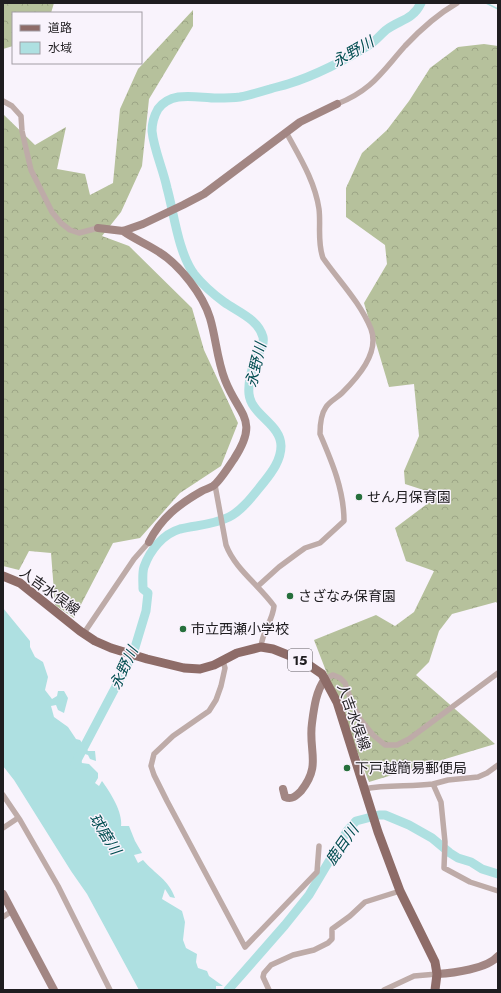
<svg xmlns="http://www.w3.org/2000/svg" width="501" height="993" font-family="Jost,'Noto Sans JP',sans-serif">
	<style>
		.forest { fill: url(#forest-crowns) }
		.water { fill: #aee0e1 }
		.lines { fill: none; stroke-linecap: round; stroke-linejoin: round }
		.stream { stroke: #aee0e1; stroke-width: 1.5 }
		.river { stroke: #aee0e1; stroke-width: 9 }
		.street { stroke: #beaba8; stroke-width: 5.5 }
		.secondary { stroke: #a28683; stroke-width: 8 }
		.primary { stroke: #8e6c68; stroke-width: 9 }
		.poi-dot { fill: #266f3c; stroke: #f9f3fc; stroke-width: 1.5 }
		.labels { text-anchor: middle; stroke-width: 3; stroke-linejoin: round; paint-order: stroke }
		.shield { fill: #f9f3fc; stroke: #605d62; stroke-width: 1 }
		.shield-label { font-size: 13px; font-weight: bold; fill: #1f1d20 }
		.poi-label { font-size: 14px; fill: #1f1d20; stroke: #f9f3fc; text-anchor: start }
		.street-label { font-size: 14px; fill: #1f1d20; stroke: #f9f3fc }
		.water-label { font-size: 15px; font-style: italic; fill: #014d50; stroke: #f9f3fc }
	</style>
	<defs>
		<pattern id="forest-crowns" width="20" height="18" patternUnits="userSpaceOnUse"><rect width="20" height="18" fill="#b6c19c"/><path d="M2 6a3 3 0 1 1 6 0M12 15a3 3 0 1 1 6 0" fill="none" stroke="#9ca586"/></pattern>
	</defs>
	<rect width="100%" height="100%" fill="#f9f3fc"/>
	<path class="forest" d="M 3,3 L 54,3 L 51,13 L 13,13 L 13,46 L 3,49 Z
		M 193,10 L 193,26 L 149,99 L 142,166 L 121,212 L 102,236 L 129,246 L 192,308 L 204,350 L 238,423 L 221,466 L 180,493 L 140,538 L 113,543 L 74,618 L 55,605 L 51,553 L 29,551 L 19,570 L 3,566 L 3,114 L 35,145 L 66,127 L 57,169 L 85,174 L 90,195 L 113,183 L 120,109 L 138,69 Z
		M 484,44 L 498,46 L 498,604 L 496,602 L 452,614 L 439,631 L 429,662 L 416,675 L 495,744 L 369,782 L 314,640 L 376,615 L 395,626 L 414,612 L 434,571 L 406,561 L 395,528 L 439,495 L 405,484 L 404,471 L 419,436 L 414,384 L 389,387 L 364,303 L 387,264 L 385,245 L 346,217 L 346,188 L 362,153 L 387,130 L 409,101 L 430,68 L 458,47 Z"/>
	<path class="water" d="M 3,608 L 30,641 L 30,647 L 35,657 L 43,662 L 48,677 L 45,690 L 52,699 L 57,696 L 58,691 L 64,691 L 68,698 L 64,713 L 58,710 L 56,705 L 51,706 L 54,717 L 68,727 L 76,739 L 80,740 L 88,751 L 95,751 L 96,761 L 90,759 L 88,755 L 79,752 L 82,763 L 89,764 L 98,773 L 98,778 L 95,783 L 99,786 L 102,781 C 110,792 123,812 121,826 L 129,826 L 135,841 L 142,853 L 134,855 L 138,863 L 143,860 C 155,874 169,880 175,898 L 170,897 L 165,889 L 162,899 L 182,911 L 185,922 L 183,940 L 186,948 L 197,954 L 196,962 L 198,968 L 207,971 L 209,976 L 223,986 L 216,986 L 216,990 L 139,990 L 87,894 L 71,871 L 14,780 L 3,766 Z"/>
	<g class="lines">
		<path class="stream" d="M 486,3 L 498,9"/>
		<path class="river" d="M 75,764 L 133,654 L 146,611 L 148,593 L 143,589 C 143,582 142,573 144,567 C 150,550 163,534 180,529 C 197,525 213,525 229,517 C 243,510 254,494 264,482 C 272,472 281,460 281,446 C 281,424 251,415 249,394 C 248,384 251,372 254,363 C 257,355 265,346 263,337 C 258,319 238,312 224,302 C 213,294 202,284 194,274 C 178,252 174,213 167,188 C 163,169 154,150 152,131 C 152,123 154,116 158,109 C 172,90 197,98 217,98 C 224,98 232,98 240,97 C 250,95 260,92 270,89 C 276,87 282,86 288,84 C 314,76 346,60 369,45 C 376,41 380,35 386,30 C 399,20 413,20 421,3
			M 228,990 L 285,925 L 309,895 L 347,831 L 356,821 L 379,815 L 385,815 L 409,825 L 432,838 L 450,853 L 458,858 L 471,862 L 482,869 L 498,874"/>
		<path class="street" d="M 3,101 L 12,106 L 21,116 L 22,131 L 31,170 L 52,212 L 61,223 L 70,230 L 79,233 L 98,228
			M 337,104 C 372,90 381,73 405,46 C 420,30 438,14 457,3
			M 215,485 L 226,545 C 235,569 259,585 274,606 C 273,620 262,632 261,647
			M 258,586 L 279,567 L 298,553 L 305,548 L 320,543 L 344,521 C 344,490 332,462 320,434 C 320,426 321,414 326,407 C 330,401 337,398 342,393 C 357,378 380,353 371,329 C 360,302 339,281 323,258 C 317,242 321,225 319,209 C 315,181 299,156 286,132
			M 84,633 L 134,559 L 149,542
			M 223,661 L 225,668 L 221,686 L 216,700 L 209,711 L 173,736 L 154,754 L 151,766 L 154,775 L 167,801 L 245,947 L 317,872 L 319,846
			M 325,679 L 333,675 L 340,678 L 345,683 L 351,700 L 360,719 L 373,735 L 385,745 L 397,745 L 409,739 L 498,673
			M 433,784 L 448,780 L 478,777 L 487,773 L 498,765
			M 364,789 C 387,784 410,787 433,784 L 441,802 L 445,842 L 444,868 L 470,882 L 498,891
			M 3,795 L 20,820 L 58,886 L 110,990
			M 3,828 L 18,818
			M 3,917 L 12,911
			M 269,990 L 263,977 L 264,973 L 271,965 L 293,955 L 314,950 L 328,943 L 332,939 L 332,929 L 350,916 L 365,902 L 400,891
			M 384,990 L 414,976 L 437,974"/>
		<path class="secondary" d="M 98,228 L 123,231 L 143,224 L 183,205 L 204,194 L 300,122 L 337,104
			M 123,231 C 134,239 147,244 159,252 C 180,265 203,295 210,318 C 216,338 217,360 225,380 C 239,416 260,419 234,459 C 229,466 220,481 213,486 C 210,488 206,489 202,491 C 179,504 161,518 149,542
			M 283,789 L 285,797 C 292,800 296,796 301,791 C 322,765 308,751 312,723 C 314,708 316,691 325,679
			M 3,894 L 54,990
			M 437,974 C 453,973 487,969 498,956"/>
		<path class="primary" d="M 3,576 L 20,583 L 80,631 L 95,641 L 111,648 L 147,659 L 184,668 L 200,669 L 214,665 L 237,653 L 261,647 L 273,649 L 293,657 L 306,663 L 322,674 L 337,702 L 378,832 L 400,891 L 435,962 L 437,974 L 435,990"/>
	</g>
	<g class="poi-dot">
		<circle cx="359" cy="497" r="4"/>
		<circle cx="290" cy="596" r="4"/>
		<circle cx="183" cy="629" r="4"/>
		<circle cx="347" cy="768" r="4"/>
	</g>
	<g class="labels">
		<rect class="shield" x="288" y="649" width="24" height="22" rx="3"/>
		<g class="shield-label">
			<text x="300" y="665">15</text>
		</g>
		<g class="poi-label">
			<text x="367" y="502">せん月保育園</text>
			<text x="298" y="601">さざなみ保育園</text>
			<text x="191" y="634">市立西瀬小学校</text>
			<text x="355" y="773">下戸越簡易郵便局</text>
		</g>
		<g class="street-label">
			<text transform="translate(50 591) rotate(36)" y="5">人吉水俣線</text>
			<text transform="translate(354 717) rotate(70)" y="5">人吉水俣線</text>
		</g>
		<g class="water-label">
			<text transform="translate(353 52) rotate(-30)" y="5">永野川</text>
			<text transform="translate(256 365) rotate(-77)" y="5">永野川</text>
			<text transform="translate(124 668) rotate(-65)" y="5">永野川</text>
			<text transform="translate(105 834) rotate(58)" y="5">球磨川</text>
			<text transform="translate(342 845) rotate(-55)" y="5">鹿目川</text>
		</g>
	</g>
	<rect width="501" height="993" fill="none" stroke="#1f1d20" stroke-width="8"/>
	<rect x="12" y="12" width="130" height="52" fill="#f9f3fc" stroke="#a29da4"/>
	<rect x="20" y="25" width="20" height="6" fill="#8e6c68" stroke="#a29da4"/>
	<text x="48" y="32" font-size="12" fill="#1f1d20">道路</text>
	<rect x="20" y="42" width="20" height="12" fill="#aee0e1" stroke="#a29da4"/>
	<text x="48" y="52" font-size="12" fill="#1f1d20">水域</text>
</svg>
